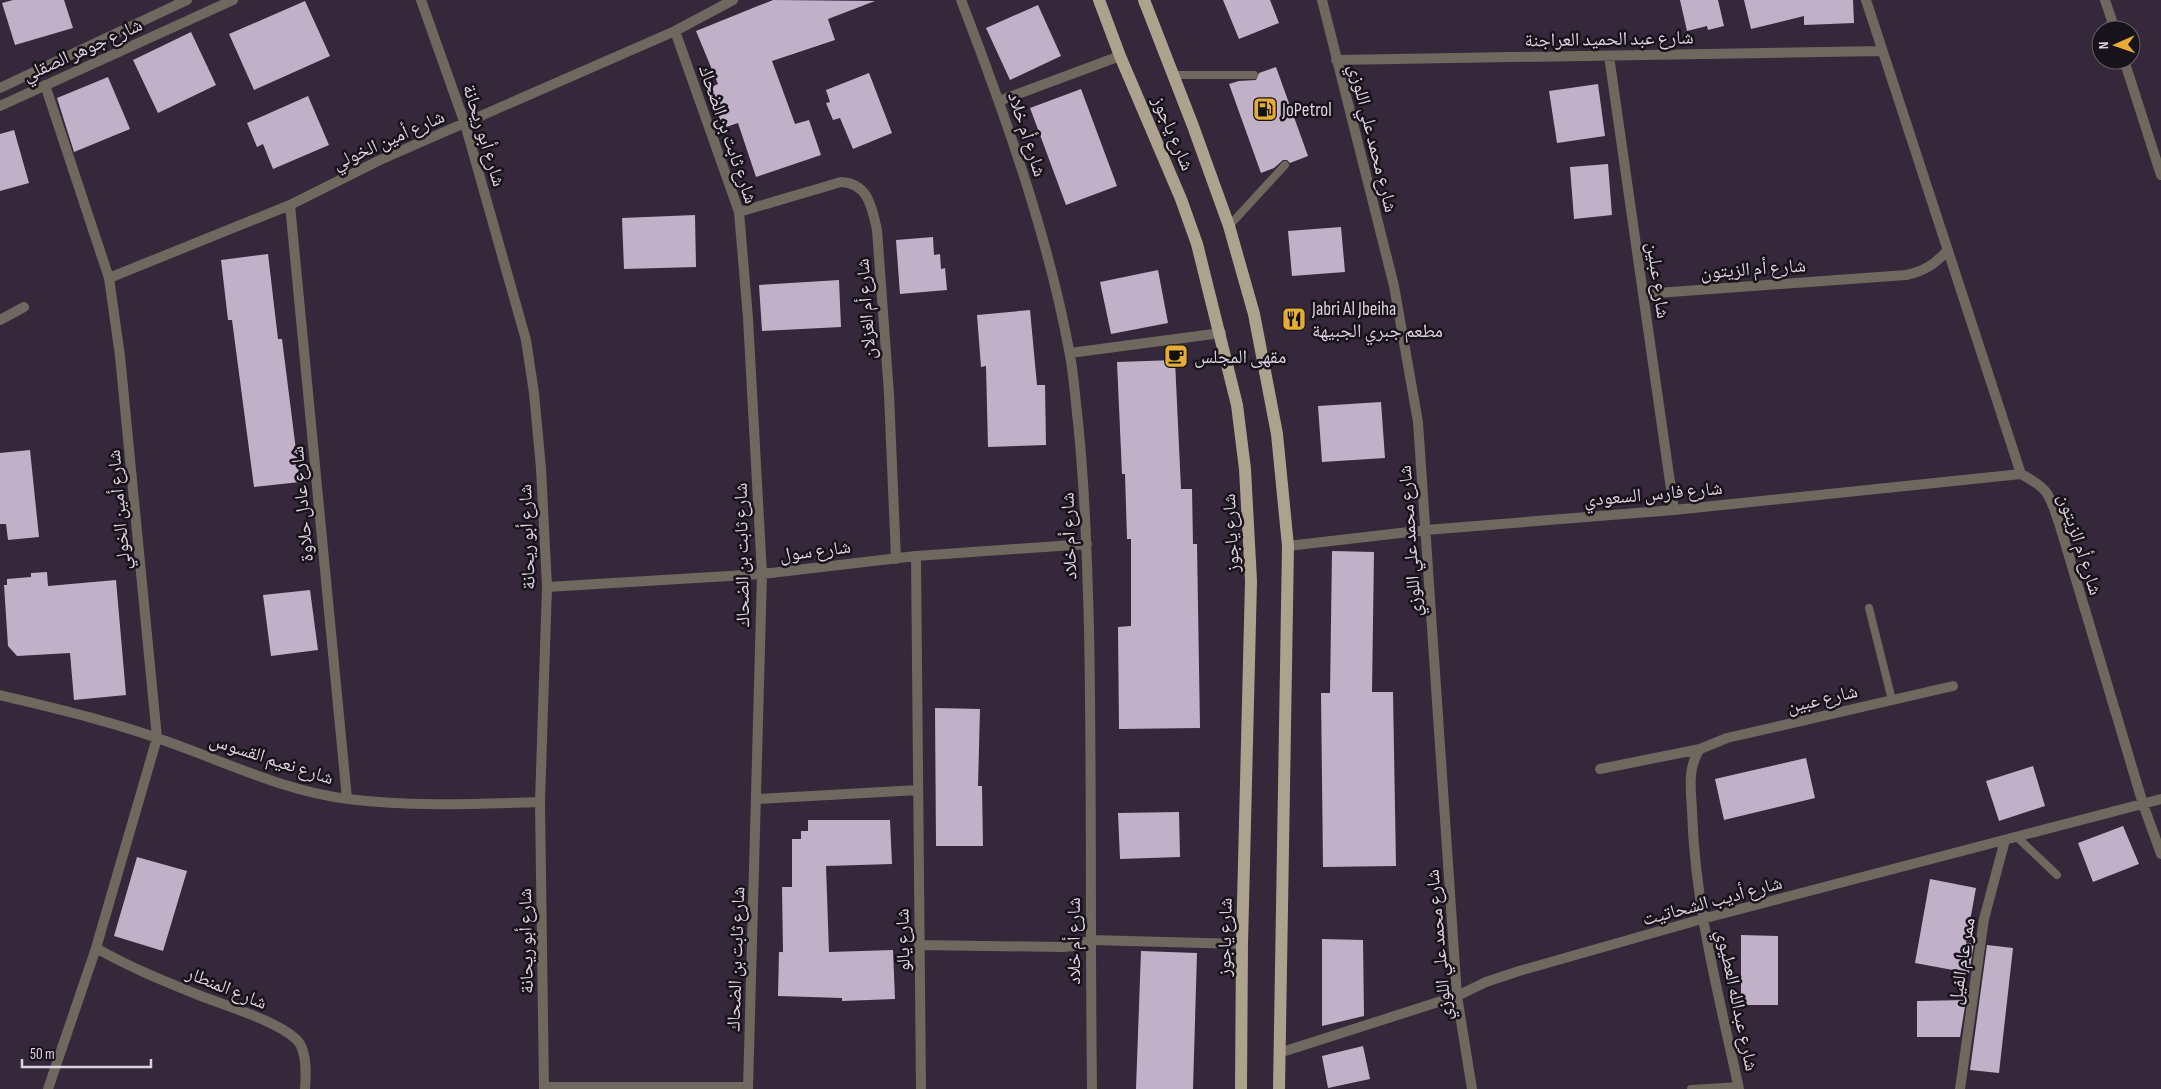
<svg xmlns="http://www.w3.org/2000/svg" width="2161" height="1089" font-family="'Sofia Sans Condensed','Noto Naskh Arabic',sans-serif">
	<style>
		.building { fill: #c0b1c8 }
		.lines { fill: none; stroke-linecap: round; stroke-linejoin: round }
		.service { stroke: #6e685e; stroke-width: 8 }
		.minor { stroke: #6e685e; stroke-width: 10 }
		.tertiary { stroke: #6e685e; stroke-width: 10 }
		.primary { stroke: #ada28e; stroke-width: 12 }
		.labels { text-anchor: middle; stroke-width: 5; stroke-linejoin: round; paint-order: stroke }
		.street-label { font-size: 19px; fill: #dbd3df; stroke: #18131b }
		.poi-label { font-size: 19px; fill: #dbd3df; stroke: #18131b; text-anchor: start }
	</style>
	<rect width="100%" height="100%" fill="#34283a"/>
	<path class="building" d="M 13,0 L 64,0 L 73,28 L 15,45 L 2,3 Z
		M 773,0 L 875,1 L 828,19 L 835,40 L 772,61 L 795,124 L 809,120 L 821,155 L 756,177 L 738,123 L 723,128 L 709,88 L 718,84 L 696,31 Z
		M 1223,0 L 1270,0 L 1279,23 L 1239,39 Z
		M 1680,0 L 1718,0 L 1724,26 L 1708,30 L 1707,26 L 1687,31 Z
		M 1744,0 L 1853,0 L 1854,23 L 1804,25 L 1804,16 L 1751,29 Z
		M 305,1 L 330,56 L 254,90 L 229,34 Z
		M 1038,5 L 1061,56 L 1010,80 L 986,28 Z
		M 191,32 L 216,85 L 158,113 L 133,60 Z
		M 1276,67 L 1308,156 L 1290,163 L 1287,160 L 1283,160 L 1274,168 L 1261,173 L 1229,84 L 1239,81 L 1256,80 L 1259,73 Z
		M 869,73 L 892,133 L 853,149 L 840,118 L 833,120 L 826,103 L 830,102 L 826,90 Z
		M 108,77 L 130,129 L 74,152 L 57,98 Z
		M 1598,84 L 1605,136 L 1557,143 L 1549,91 Z
		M 1081,89 L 1117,186 L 1066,205 L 1030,108 Z
		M 308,96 L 329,145 L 273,169 L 263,144 L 257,147 L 247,123 Z
		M 14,130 L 29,183 L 0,191 L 0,134 Z
		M 1608,164 L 1612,215 L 1574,219 L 1570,167 Z
		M 695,215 L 696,267 L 624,269 L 622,218 Z
		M 1341,227 L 1345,272 L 1292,276 L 1288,231 Z
		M 933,237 L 934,255 L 940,254 L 941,269 L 945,268 L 947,290 L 900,294 L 896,240 Z
		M 268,254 L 278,339 L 282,339 L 300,482 L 254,487 L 232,320 L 228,320 L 221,260 Z
		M 1158,270 L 1168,323 L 1111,334 L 1100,282 Z
		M 839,280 L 841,327 L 762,331 L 759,285 Z
		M 1030,310 L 1037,385 L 1045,385 L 1046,445 L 988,447 L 986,366 L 981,367 L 977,315 Z
		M 1175,360 L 1181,489 L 1192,489 L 1193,544 L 1197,544 L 1200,728 L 1119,729 L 1118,627 L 1131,626 L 1131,539 L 1127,539 L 1125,474 L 1122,474 L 1117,362 Z
		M 1381,402 L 1385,458 L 1322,462 L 1318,406 Z
		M 30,450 L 39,537 L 8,540 L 6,524 L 0,524 L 0,453 Z
		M 1332,551 L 1374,552 L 1372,692 L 1393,692 L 1396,866 L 1323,867 L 1321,693 L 1330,693 Z
		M 47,572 L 48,586 L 116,580 L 126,695 L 74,700 L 70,653 L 17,656 L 8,646 L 4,585 L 7,585 L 7,579 L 31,577 L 31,573 Z
		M 310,590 L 318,650 L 271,656 L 263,595 Z
		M 935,708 L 980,709 L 978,786 L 982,786 L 983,846 L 936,846 Z
		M 1806,758 L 1815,798 L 1724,820 L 1715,779 Z
		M 2033,766 L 2045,806 L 1999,821 L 1986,781 Z
		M 1179,812 L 1180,857 L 1120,859 L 1118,813 Z
		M 808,820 L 890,820 L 892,864 L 826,866 L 829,952 L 893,950 L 895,999 L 842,1001 L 842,998 L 778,996 L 779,952 L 783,952 L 782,887 L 792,887 L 792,839 L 801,839 L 801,831 L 808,831 Z
		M 2123,826 L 2139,864 L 2093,882 L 2078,843 Z
		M 137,857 L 187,871 L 163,951 L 114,936 Z
		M 1930,879 L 1976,888 L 1966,943 L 1974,943 L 1969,973 L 1915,963 Z
		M 1741,935 L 1778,936 L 1778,1005 L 1741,1005 Z
		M 1322,939 L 1363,940 L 1364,1016 L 1322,1026 Z
		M 1987,945 L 2013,948 L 1999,1073 L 1970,1070 Z
		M 1141,951 L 1197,953 L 1193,1089 L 1136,1089 Z
		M 1966,1000 L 1960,1037 L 1917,1037 L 1917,1001 Z
		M 1363,1046 L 1370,1079 L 1328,1088 L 1322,1056 Z"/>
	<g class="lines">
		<path class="service" d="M 1174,75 L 1254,75
			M 1229,226 L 1285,165
			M 1869,608 L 1892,700
			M 2018,838 L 2057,875
			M 1691,1089 L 1739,1086"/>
		<path class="minor" d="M 421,0 L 465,124 L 526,340 L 534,393 L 541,468 L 547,587 L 540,802 L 544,1089
			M 961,0 C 1004,112 1047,232 1069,350 C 1074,374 1075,398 1078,422 C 1085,490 1087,559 1089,627 C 1092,781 1090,935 1092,1089
			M 1322,0 L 1394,286 L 1418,422 L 1457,996 L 1472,1089
			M 1866,0 L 2021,474 C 2051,490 2049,495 2060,526 L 2143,804 L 2161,854
			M 2105,0 L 2115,30
			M 675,31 L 739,212 L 748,318 L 762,574 L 748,1089
			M 1609,56 L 1674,510
			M 1336,60 L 1882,51
			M 2124,60 L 2161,175
			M 45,85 L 109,278 L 120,356 L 157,738 L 96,948 L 48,1089
			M 999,101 L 1120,56
			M 290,205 L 347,799
			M 739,212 L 841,182 C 868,183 872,207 877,230 L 889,394 L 896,559
			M 109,278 L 290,205 L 380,160 L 675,31 L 733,0
			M 1643,294 L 1906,275 C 1925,271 1935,264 1948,250
			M 0,320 L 24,307
			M 1070,353 L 1221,333
			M 1288,546 L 1426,530 L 1674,510 L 2021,474
			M 916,556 L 921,1089
			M 547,587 L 762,574 L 916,556 L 1087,544
			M 0,695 C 53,708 106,720 157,738 C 220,759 281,791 348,799 C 411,807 477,804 540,802
			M 1700,749 C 1687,768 1691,789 1692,811 C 1695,907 1719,996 1739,1089
			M 1600,769 L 1700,749 L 1727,738 L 1953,686
			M 757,799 L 918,790
			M 919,945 L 1062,947 L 1076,946 L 1090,940 L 1242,944
			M 96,948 C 129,967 166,982 201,996 C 224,1005 287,1024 300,1044 C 307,1056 306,1075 305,1089
			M 1279,1053 L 1457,996 L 1486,982 L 1519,971 L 1702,919 L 2161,799
			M 544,1087 L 748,1087
			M 1960,1089 L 1984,919 L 2005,840"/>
		<path class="tertiary" d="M 0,88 L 187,0
			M 0,106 L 233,0"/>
		<path class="primary" d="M 1099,0 L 1120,56 L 1181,199 L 1197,244 L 1237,405 L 1245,469 L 1251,581 L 1242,944 L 1241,1089
			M 1144,0 L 1193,126 L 1229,226 L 1254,314 L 1277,434 L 1288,546 L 1279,1089"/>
	</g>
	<defs>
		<g id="fuel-square" transform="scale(1.25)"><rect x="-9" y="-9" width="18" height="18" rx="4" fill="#e5ad35" stroke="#18131b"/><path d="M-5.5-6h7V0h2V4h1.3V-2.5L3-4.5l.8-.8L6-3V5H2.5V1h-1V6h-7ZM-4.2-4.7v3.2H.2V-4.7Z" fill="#111"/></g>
		<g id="restaurant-square" transform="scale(1.25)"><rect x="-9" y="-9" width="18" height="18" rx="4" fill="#e5ad35" stroke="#18131b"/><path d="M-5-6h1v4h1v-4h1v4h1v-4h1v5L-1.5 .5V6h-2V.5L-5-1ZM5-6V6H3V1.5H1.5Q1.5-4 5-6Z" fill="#111"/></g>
		<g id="cafe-square" transform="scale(1.25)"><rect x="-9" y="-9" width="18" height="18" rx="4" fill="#e5ad35" stroke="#18131b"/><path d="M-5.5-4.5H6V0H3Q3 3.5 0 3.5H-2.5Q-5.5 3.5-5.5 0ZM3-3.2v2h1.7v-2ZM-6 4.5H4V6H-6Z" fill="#111"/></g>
	</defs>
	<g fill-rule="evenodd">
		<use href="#fuel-square" x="1265" y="109"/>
		<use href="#restaurant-square" x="1294" y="319"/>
		<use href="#cafe-square" x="1176" y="356"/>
	</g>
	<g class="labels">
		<g class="street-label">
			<text transform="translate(1609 38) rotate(-1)" y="7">شارع عبد الحميد العراجنة</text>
			<text transform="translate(82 49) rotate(-24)" y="7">شارع جوهر الصقلي</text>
			<text transform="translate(1174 133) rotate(67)" y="7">شارع ياجوز</text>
			<text transform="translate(729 134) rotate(71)" y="7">شارع ثابت بن الضحاك</text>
			<text transform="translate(1028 134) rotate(72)" y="7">شارع أم خلاد</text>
			<text transform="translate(485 135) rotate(73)" y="7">شارع أبو ريحانة</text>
			<text transform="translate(1374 138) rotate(76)" y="7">شارع محمد علي اللوزي</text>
			<text transform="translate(388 139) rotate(-24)" y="7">شارع أمين الخولي</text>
			<text transform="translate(1753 268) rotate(-4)" y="7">شارع أم الزيتون</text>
			<text transform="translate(1659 280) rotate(82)" y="7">شارع عبلين</text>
			<text transform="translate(865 309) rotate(-94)" y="7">شارع أم الغزلان</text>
			<text transform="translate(1653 493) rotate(-5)" y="7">شارع فارس السعودي</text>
			<text transform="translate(301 504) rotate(-95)" y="7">شارع عادل حلاوة</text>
			<text transform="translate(118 510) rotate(-95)" y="7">شارع أمين الخولي</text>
			<text transform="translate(1230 533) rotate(-93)" y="7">شارع ياجوز</text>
			<text transform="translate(1068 536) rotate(-92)" y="7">شارع أم خلاد</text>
			<text transform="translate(526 537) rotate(-92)" y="7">شارع أبو ريحانة</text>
			<text transform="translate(1409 541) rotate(-94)" y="7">شارع محمد علي اللوزي</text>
			<text transform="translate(2081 544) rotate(72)" y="7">شارع أم الزيتون</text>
			<text transform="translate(815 550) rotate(-7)" y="7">شارع سول</text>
			<text transform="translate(741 555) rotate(-91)" y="7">شارع ثابت بن الضحاك</text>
			<text transform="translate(1822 698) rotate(-13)" y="7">شارع عبين</text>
			<text transform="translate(272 758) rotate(18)" y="7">شارع نعيم القسوس</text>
			<text transform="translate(1712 900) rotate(-15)" y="7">شارع أديب الشحاتيت</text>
			<text transform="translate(1224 937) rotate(-89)" y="7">شارع ياجوز</text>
			<text transform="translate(902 940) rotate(-91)" y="7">شارع يالو</text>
			<text transform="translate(525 941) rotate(-91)" y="7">شارع أبو ريحانة</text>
			<text transform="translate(1073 941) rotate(-90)" y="7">شارع أم خلاد</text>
			<text transform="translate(1438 945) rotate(-95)" y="7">شارع محمد علي اللوزي</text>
			<text transform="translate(735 959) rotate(-88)" y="7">شارع ثابت بن الضحاك</text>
			<text transform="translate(1961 961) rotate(-81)" y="7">ممر عام الفيل</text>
			<text transform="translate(227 987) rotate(22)" y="7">شارع المنطار</text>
			<text transform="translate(1738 1000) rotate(78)" y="7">شارع عبدالله العطيوي</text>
		</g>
		<g class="poi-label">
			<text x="1282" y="116">JoPetrol</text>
			<text x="1312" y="315">Jabri Al Jbeiha<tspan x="1312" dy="22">مطعم جبري الجبيهة</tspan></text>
			<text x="1194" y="363">مقهى المجلس</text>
		</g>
	</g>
	<g transform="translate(2116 45) rotate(268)"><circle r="24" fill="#18131b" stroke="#666069"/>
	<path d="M0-4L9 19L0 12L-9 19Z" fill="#e5ad35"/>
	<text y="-8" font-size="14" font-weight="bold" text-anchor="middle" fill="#dbd3df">N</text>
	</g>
	<path d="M22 1059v8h129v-8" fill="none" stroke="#dbd3df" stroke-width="2.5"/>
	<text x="30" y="1059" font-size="15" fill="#dbd3df" stroke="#18131b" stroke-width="4" paint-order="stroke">50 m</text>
</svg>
